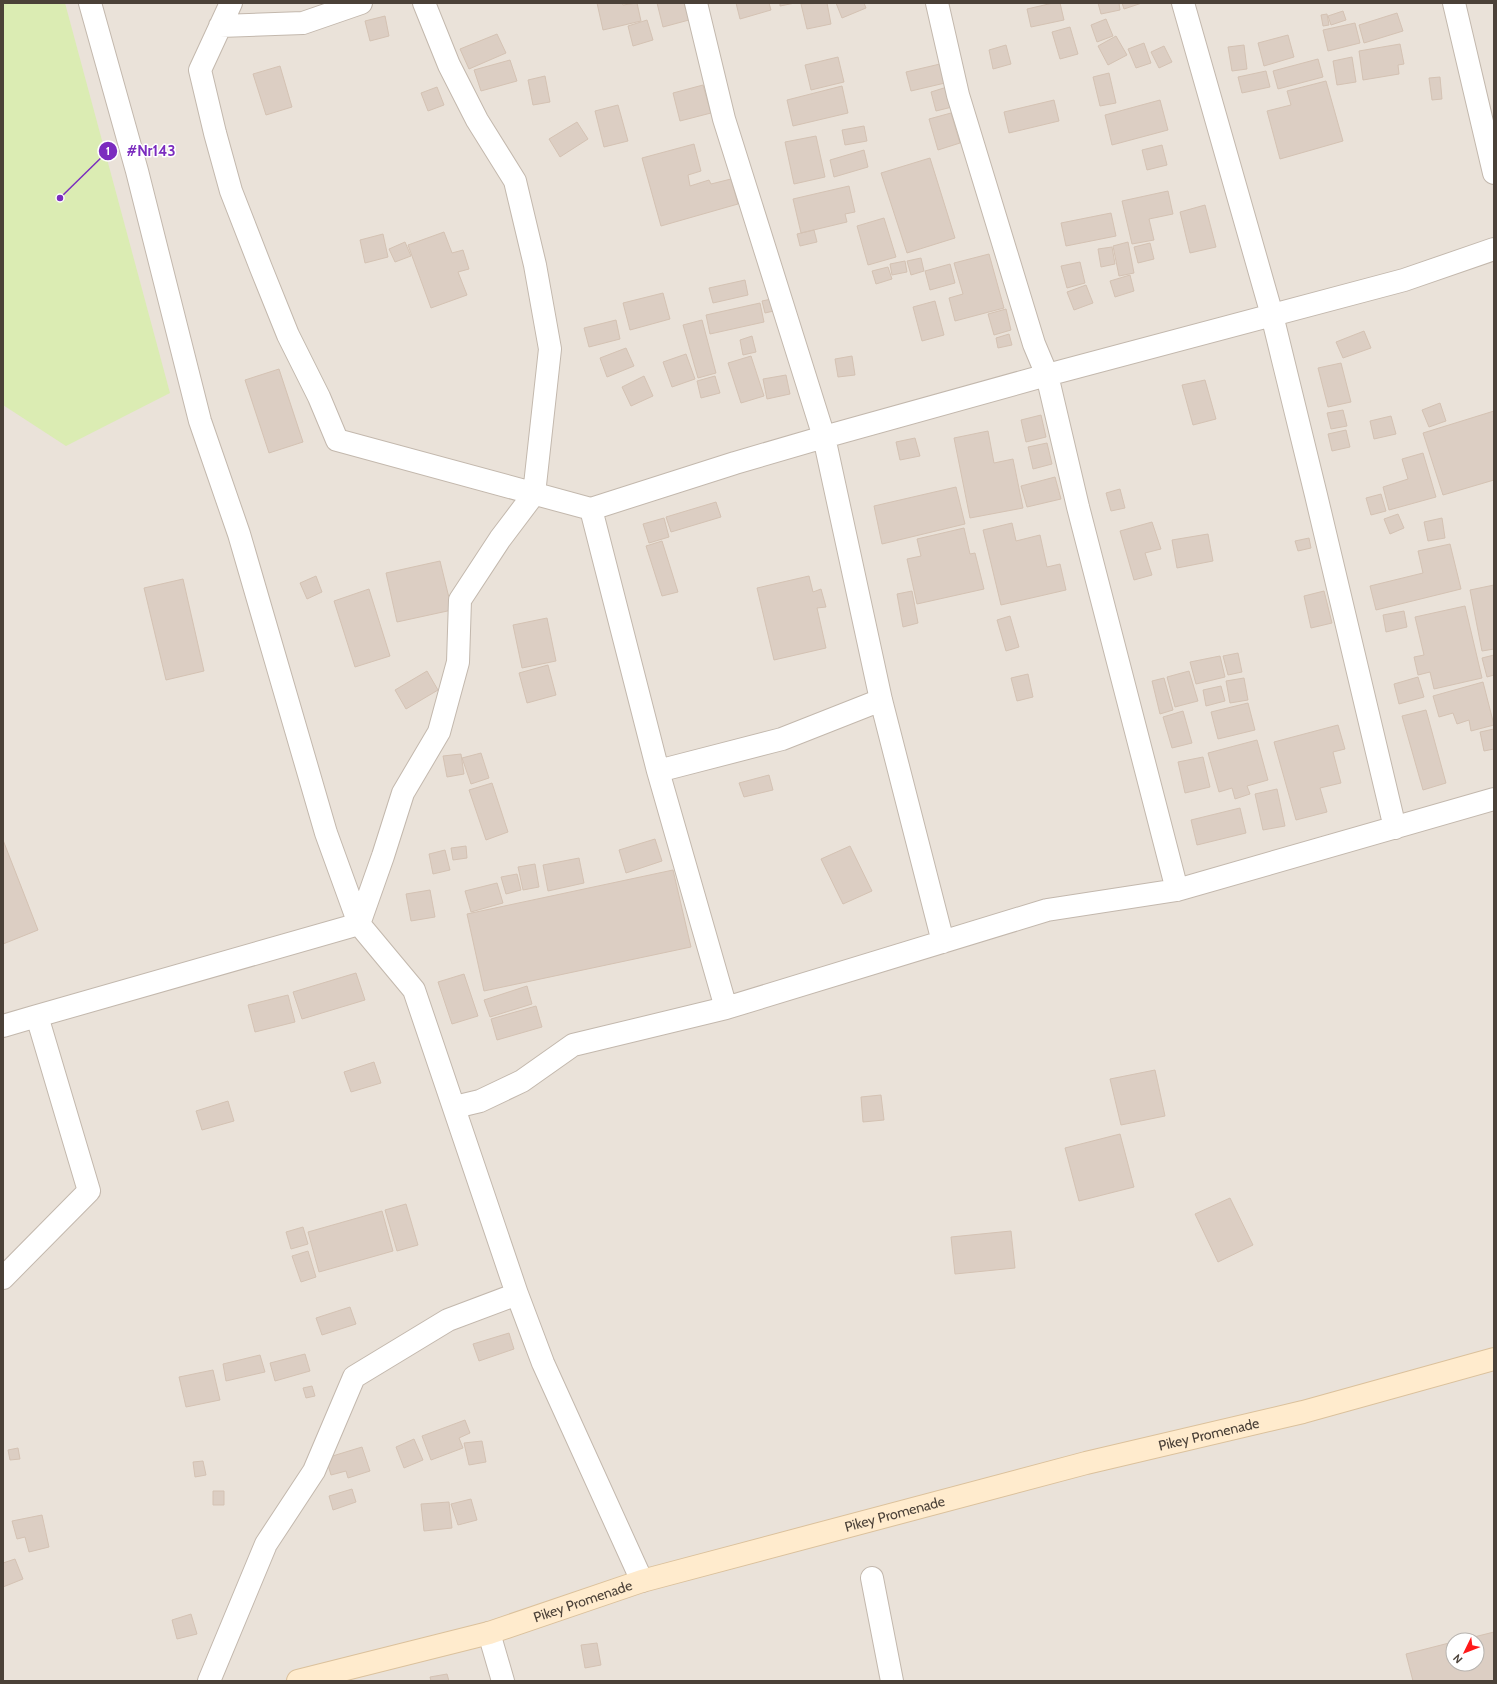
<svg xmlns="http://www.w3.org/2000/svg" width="1497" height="1684" font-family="Cabin,sans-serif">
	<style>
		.residential { fill: #eae2d9; fill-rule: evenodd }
		.green { fill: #dbecb3 }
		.building { fill: #dccec3; stroke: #d4c2b3 }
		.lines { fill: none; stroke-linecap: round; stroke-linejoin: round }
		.street-casing { stroke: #c3b8ad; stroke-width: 24 }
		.secondary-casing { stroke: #dbc19c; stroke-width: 24 }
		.street { stroke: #fff; stroke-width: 22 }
		.secondary { stroke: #ffebcd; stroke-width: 22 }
		.labels { text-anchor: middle; stroke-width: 3; stroke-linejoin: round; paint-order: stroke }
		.street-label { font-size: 14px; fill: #4b4138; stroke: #fff }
		.leader { fill: none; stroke: #7b2cbf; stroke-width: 1.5 }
		.callout-dot { fill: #7b2cbf; stroke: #fff; stroke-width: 1.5 }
		.mark-label { font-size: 12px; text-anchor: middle; font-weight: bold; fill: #fff }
		.callout-label { font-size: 15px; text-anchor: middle; font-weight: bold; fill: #7b2cbf; stroke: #fff; stroke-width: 3; stroke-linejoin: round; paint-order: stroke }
	</style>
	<rect width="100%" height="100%" fill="#f6f1eb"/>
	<path class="residential" d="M 3,3 L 1494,3 L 1494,1681 L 3,1681 ZM 1453,1640 L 1477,1640 L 1477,1664 L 1453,1664 Z"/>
	<path class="green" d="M 3,3 L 65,3 L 170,393 L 66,446 L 3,405 Z"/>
	<path class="building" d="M 597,3 L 622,3 L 623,5 L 637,3 L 641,21 L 603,30 Z
		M 657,3 L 684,3 L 689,20 L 663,27 Z
		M 736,3 L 769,3 L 771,10 L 740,19 Z
		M 780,3 L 795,3 L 780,6 Z
		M 827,3 L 831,24 L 807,29 L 801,4 Z
		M 836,3 L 864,3 L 866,8 L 842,18 Z
		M 1053,3 L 1060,3 L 1064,20 L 1031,27 L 1027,9 Z
		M 1098,3 L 1119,3 L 1120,10 L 1101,14 Z
		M 1122,3 L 1142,3 L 1124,9 Z
		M 1343,11 L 1346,20 L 1331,25 L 1328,16 Z
		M 1397,13 L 1403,31 L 1364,43 L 1359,25 Z
		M 1327,14 L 1329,25 L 1323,26 L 1321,15 Z
		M 385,16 L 389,36 L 370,41 L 365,21 Z
		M 1106,19 L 1113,36 L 1097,42 L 1091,25 Z
		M 647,20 L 653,40 L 633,46 L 628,26 Z
		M 1355,23 L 1360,43 L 1328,51 L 1323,30 Z
		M 1070,27 L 1078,54 L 1060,59 L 1052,32 Z
		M 497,34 L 506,53 L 469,69 L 460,49 Z
		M 1288,35 L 1294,57 L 1264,66 L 1258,43 Z
		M 1116,36 L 1127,55 L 1108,65 L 1098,46 Z
		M 1144,43 L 1151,63 L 1136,68 L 1128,49 Z
		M 1400,44 L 1404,64 L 1398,65 L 1399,74 L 1363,80 L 1359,51 Z
		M 1006,45 L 1011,64 L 993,69 L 989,50 Z
		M 1244,45 L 1247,69 L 1232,71 L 1228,47 Z
		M 1164,46 L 1172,62 L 1159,68 L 1151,52 Z
		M 838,57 L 844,82 L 811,90 L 805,65 Z
		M 1352,57 L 1356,82 L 1337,85 L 1333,61 Z
		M 1318,59 L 1323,77 L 1278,89 L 1273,71 Z
		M 510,60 L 517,81 L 481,91 L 474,70 Z
		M 940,64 L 945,83 L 911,91 L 906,72 Z
		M 280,66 L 292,107 L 266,115 L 253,74 Z
		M 1266,71 L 1270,87 L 1242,93 L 1238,77 Z
		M 1109,73 L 1116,103 L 1100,106 L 1093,77 Z
		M 545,76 L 550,102 L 533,105 L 528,80 Z
		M 1440,77 L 1442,99 L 1432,100 L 1429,78 Z
		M 1326,81 L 1343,141 L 1280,159 L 1267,111 L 1291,105 L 1287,91 Z
		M 703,85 L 711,113 L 680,121 L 673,93 Z
		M 842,86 L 848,113 L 793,126 L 787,100 Z
		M 437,87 L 444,105 L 428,111 L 421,93 Z
		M 947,87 L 952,107 L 936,111 L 931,92 Z
		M 1054,100 L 1059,121 L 1009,133 L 1004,112 Z
		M 1160,100 L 1168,130 L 1112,145 L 1105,115 Z
		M 618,105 L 628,141 L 604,147 L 595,111 Z
		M 951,113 L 960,143 L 938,150 L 929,119 Z
		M 577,122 L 588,139 L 560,157 L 549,139 Z
		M 864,126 L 867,141 L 845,145 L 842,130 Z
		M 816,136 L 825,177 L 794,184 L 785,142 Z
		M 694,144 L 701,171 L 688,175 L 690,186 L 709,180 L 711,184 L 731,179 L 738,204 L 661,226 L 642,158 Z
		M 1162,145 L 1167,165 L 1147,170 L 1142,150 Z
		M 864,150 L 868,167 L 834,177 L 830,160 Z
		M 930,158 L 955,238 L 907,253 L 881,173 Z
		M 849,186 L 855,212 L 845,214 L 847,222 L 801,233 L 793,199 Z
		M 1168,191 L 1173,214 L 1149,219 L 1154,240 L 1132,244 L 1122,201 Z
		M 1205,205 L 1216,247 L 1190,253 L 1180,212 Z
		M 1111,213 L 1116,236 L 1066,246 L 1061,223 Z
		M 884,218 L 896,257 L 868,265 L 857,226 Z
		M 814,230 L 817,242 L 800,246 L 797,234 Z
		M 444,232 L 452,253 L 463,250 L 469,269 L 458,272 L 467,295 L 431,308 L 408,245 Z
		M 383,234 L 388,257 L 365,263 L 360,240 Z
		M 405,242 L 411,256 L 395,262 L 389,249 Z
		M 1128,242 L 1134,273 L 1119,276 L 1113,246 Z
		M 1150,243 L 1154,259 L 1138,263 L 1134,247 Z
		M 1112,247 L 1115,264 L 1101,267 L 1098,249 Z
		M 989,254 L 1004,308 L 955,321 L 949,298 L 963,294 L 954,263 Z
		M 921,258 L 924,271 L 911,275 L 907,261 Z
		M 905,261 L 907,272 L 892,275 L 890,264 Z
		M 1080,262 L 1085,283 L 1067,288 L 1061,266 Z
		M 950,264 L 955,283 L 930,290 L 925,271 Z
		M 888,267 L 892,279 L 876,284 L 872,271 Z
		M 1130,275 L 1134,291 L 1115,297 L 1110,281 Z
		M 745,280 L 748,295 L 713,303 L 709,288 Z
		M 1086,285 L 1093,303 L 1074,310 L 1067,292 Z
		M 663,293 L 670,319 L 630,330 L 623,303 Z
		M 776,298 L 778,310 L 765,313 L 762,301 Z
		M 935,301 L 944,335 L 922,341 L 913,307 Z
		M 760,303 L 764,322 L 710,334 L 706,315 Z
		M 1006,309 L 1011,330 L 994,335 L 988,314 Z
		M 616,320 L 620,339 L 589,347 L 584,328 Z
		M 702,320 L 716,373 L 698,378 L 683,325 Z
		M 1364,331 L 1371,348 L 1343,358 L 1336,342 Z
		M 1009,334 L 1012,345 L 998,348 L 996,338 Z
		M 752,336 L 756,352 L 743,355 L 740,340 Z
		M 626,348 L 634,366 L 607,377 L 600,358 Z
		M 686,354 L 695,379 L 672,387 L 663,362 Z
		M 751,356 L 764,396 L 741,403 L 728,363 Z
		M 852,356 L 855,375 L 838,377 L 835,359 Z
		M 1341,363 L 1351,402 L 1328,407 L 1318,368 Z
		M 279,369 L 303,442 L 269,453 L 245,380 Z
		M 786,375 L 790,394 L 767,399 L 763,379 Z
		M 644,376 L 653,396 L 631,406 L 622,387 Z
		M 715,376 L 720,393 L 701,398 L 697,381 Z
		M 1205,380 L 1216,419 L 1193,425 L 1182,385 Z
		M 1440,403 L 1446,421 L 1429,427 L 1422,410 Z
		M 1343,410 L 1347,426 L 1331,429 L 1327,413 Z
		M 1494,411 L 1494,480 L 1443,495 L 1423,433 Z
		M 1041,415 L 1046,437 L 1026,442 L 1021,420 Z
		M 1391,416 L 1396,434 L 1374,439 L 1370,421 Z
		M 1346,430 L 1350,447 L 1332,451 L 1328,434 Z
		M 988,431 L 994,463 L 1013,459 L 1023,508 L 970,518 L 954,438 Z
		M 915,438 L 920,456 L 900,460 L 896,442 Z
		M 1047,443 L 1052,464 L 1033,469 L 1028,447 Z
		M 1423,453 L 1436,497 L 1389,510 L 1383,487 L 1408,479 L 1402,459 Z
		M 1055,477 L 1061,499 L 1027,507 L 1021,486 Z
		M 956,487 L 965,524 L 882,544 L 874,506 Z
		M 1120,489 L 1125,508 L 1111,511 L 1106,493 Z
		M 1381,494 L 1386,511 L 1371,515 L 1366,498 Z
		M 716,502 L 721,517 L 671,532 L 666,517 Z
		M 1398,514 L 1404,528 L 1390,534 L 1384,519 Z
		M 664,518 L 669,537 L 649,543 L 643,524 Z
		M 1442,518 L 1445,538 L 1428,541 L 1424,522 Z
		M 1152,522 L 1161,549 L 1145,553 L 1152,575 L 1134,580 L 1120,531 Z
		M 1012,523 L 1016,541 L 1040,535 L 1047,567 L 1060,564 L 1066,590 L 1001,605 L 983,530 Z
		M 964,528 L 970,554 L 975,553 L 984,589 L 917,604 L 907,559 L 921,556 L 917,539 Z
		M 1208,534 L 1213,561 L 1177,568 L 1172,540 Z
		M 1309,538 L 1311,548 L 1298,551 L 1295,541 Z
		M 662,541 L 678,592 L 662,596 L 646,546 Z
		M 1450,544 L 1461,589 L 1376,610 L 1370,586 L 1423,573 L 1418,551 Z
		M 440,561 L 452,610 L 397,622 L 386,573 Z
		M 316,576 L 322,592 L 307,599 L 300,583 Z
		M 809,576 L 813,592 L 821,589 L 826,607 L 817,608 L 826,648 L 774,660 L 757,588 Z
		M 183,579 L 204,671 L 166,680 L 144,588 Z
		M 1494,585 L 1494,649 L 1482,651 L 1470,590 Z
		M 369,589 L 390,656 L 355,667 L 334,601 Z
		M 912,591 L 918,623 L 903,627 L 897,594 Z
		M 1324,591 L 1332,623 L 1311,628 L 1304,596 Z
		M 1465,606 L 1482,678 L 1434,689 L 1430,672 L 1418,675 L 1414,657 L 1424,655 L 1415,617 Z
		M 1404,611 L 1407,627 L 1386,632 L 1383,615 Z
		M 1010,616 L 1019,647 L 1006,651 L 997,620 Z
		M 547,618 L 556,661 L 522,668 L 513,625 Z
		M 1238,653 L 1242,672 L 1228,675 L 1223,656 Z
		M 1494,655 L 1494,675 L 1487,677 L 1482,658 Z
		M 1220,656 L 1225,677 L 1196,684 L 1190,662 Z
		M 548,665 L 556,695 L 527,703 L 519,673 Z
		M 427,671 L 438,690 L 406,709 L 395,690 Z
		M 1189,671 L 1198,701 L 1175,707 L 1167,677 Z
		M 1028,674 L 1033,697 L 1017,701 L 1011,678 Z
		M 1418,677 L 1424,697 L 1399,704 L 1394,684 Z
		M 1164,678 L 1173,710 L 1160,714 L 1152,681 Z
		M 1244,678 L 1248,700 L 1230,703 L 1226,681 Z
		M 1483,682 L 1494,725 L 1471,731 L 1469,720 L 1457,724 L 1453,713 L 1439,717 L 1433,696 Z
		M 1221,686 L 1225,701 L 1206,706 L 1203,690 Z
		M 1248,703 L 1255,730 L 1218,739 L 1211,712 Z
		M 1426,710 L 1446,783 L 1423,790 L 1402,716 Z
		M 1183,711 L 1192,743 L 1172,748 L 1163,717 Z
		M 1338,725 L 1345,749 L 1333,752 L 1341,783 L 1320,788 L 1327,812 L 1296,820 L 1274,742 Z
		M 1494,729 L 1494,749 L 1484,751 L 1480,732 Z
		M 1257,740 L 1268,780 L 1247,786 L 1250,794 L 1235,799 L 1232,788 L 1219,792 L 1208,753 Z
		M 481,753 L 489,778 L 471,784 L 462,758 Z
		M 461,754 L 464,774 L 447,777 L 443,756 Z
		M 1203,757 L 1210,787 L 1185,793 L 1178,762 Z
		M 769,775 L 773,790 L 744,797 L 739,783 Z
		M 492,783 L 508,832 L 486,840 L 469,790 Z
		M 1277,789 L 1285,826 L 1263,830 L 1255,794 Z
		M 1240,808 L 1246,833 L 1197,845 L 1191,820 Z
		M 655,839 L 662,861 L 626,873 L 619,850 Z
		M 3,840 L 38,930 L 3,944 Z
		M 466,846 L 467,858 L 453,860 L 451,848 Z
		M 850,846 L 872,891 L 843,904 L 821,859 Z
		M 445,850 L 450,870 L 433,874 L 429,854 Z
		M 579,858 L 584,883 L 548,891 L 543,865 Z
		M 535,864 L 539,887 L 523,890 L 518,867 Z
		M 673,870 L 691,947 L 484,991 L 467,914 Z
		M 517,874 L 521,890 L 506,894 L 501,877 Z
		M 497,883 L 503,903 L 471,912 L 465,891 Z
		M 430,890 L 435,917 L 411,921 L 406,894 Z
		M 356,973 L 365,1000 L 302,1019 L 293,992 Z
		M 464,974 L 478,1016 L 452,1024 L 438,982 Z
		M 527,986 L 532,1004 L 490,1017 L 484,1000 Z
		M 288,995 L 295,1022 L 255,1032 L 248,1005 Z
		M 536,1006 L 542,1027 L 497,1040 L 491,1019 Z
		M 374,1062 L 381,1083 L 351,1092 L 344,1072 Z
		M 1155,1070 L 1165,1116 L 1121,1125 L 1110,1079 Z
		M 881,1095 L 884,1120 L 863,1122 L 861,1097 Z
		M 228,1101 L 234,1121 L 202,1130 L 196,1111 Z
		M 1120,1134 L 1134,1187 L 1079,1201 L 1065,1148 Z
		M 1230,1198 L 1253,1245 L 1218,1262 L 1195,1214 Z
		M 406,1204 L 418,1245 L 397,1251 L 385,1210 Z
		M 382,1211 L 393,1251 L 319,1272 L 308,1232 Z
		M 303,1227 L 308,1244 L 291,1249 L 286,1232 Z
		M 1011,1231 L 1015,1268 L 955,1274 L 951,1237 Z
		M 308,1251 L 316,1277 L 301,1282 L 292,1256 Z
		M 350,1307 L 356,1324 L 322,1335 L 316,1318 Z
		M 509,1333 L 514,1349 L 479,1361 L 473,1344 Z
		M 305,1354 L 310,1371 L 275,1381 L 270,1363 Z
		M 260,1355 L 265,1372 L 226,1381 L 223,1364 Z
		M 213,1370 L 220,1400 L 186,1407 L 179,1377 Z
		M 312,1386 L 315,1396 L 306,1398 L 303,1388 Z
		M 465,1420 L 470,1433 L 459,1438 L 463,1448 L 431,1460 L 422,1436 Z
		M 414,1439 L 423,1460 L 404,1468 L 396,1447 Z
		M 482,1441 L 486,1462 L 469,1465 L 464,1443 Z
		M 362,1447 L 370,1471 L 348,1478 L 346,1471 L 331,1475 L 326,1458 Z
		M 18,1448 L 20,1459 L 10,1460 L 8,1450 Z
		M 203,1461 L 206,1475 L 195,1477 L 193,1462 Z
		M 352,1489 L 356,1502 L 333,1510 L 329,1496 Z
		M 213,1491 L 224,1491 L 224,1505 L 213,1505 Z
		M 471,1499 L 477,1520 L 458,1525 L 451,1504 Z
		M 449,1502 L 452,1528 L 424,1531 L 421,1504 Z
		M 42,1515 L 49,1547 L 29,1552 L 25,1537 L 17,1539 L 12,1521 Z
		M 15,1559 L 23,1579 L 3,1587 L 3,1563 Z
		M 191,1614 L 197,1634 L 177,1639 L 172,1620 Z
		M 1494,1632 L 1494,1681 L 1413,1681 L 1406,1654 L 1453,1642 L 1453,1664 L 1477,1664 L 1477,1640 L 1462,1640 Z
		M 597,1643 L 601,1665 L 585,1668 L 581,1645 Z
		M 447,1674 L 449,1681 L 431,1681 L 430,1677 Z"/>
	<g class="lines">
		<g class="street-casing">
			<path id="street" d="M 90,3 L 137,171 L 200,421 L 239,534 L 326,833 L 359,924 L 414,990 L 517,1294 L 543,1363 L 642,1581
				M 231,3 L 200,70 L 215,133 L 231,191 L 261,268 L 288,335 L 319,397 L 337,440 L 591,509 L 735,463 L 824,437 L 1047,375 L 1404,280 L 1494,249
				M 696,3 L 724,119 L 824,437 L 881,700 L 943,942
				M 937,3 L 958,95 L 1034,344 L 1047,375 L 1078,507 L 1177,890
				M 1183,3 L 1272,315 L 1316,495 L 1395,828
				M 1454,3 L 1494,173
				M 220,26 L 303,23 L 361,3
				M 591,509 L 658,771 L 726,1008
				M 658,771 L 782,739 L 881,700
				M 3,1026 L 37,1016
				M 455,1107 L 480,1101 L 522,1081 L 573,1045 L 726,1008 L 1047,910 L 1177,890 L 1494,799
				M 3,1278 L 89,1191 L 37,1016 L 359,924 L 383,856 L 403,793 L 439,732 L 458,662 L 460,600 L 500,539 L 534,494 L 550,349 L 535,265 L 515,181 L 477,120 L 449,65 L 424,3
				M 872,1578 L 892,1681
				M 489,1633 L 503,1681
				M 209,1681 L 266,1544 L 314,1471 L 354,1377 L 448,1320 L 517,1294"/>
		</g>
		<g class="secondary-casing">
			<g id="secondary">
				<path id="s1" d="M 298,1681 L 489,1633 L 642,1581 L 1086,1463 L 1303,1412 L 1494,1359"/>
			</g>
		</g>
		<use href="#street" class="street"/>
		<use href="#secondary" class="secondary"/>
	</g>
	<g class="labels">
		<g class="street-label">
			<text dy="5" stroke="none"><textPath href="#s1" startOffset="944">Pikey Promenade</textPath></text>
			<text dy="5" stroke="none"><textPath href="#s1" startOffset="620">Pikey Promenade</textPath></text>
			<text dy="5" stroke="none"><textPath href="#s1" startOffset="296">Pikey Promenade</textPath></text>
		</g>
	</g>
	<path class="leader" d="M60 198L108 151"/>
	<g class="callout-dot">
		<circle cx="60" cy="198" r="4"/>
		<circle cx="108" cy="151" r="10"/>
	</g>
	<g class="mark-label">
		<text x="108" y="155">1</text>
	</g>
	<g class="callout-label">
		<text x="151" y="156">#Nr143</text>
	</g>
	<rect width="1497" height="1684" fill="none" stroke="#4b4138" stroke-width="8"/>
	<g transform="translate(1465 1652) rotate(227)"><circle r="19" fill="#ffffff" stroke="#b7b3af"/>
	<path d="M0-3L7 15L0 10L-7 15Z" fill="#ff1a1a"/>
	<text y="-6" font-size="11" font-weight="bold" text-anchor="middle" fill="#4b4138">N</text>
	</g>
</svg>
